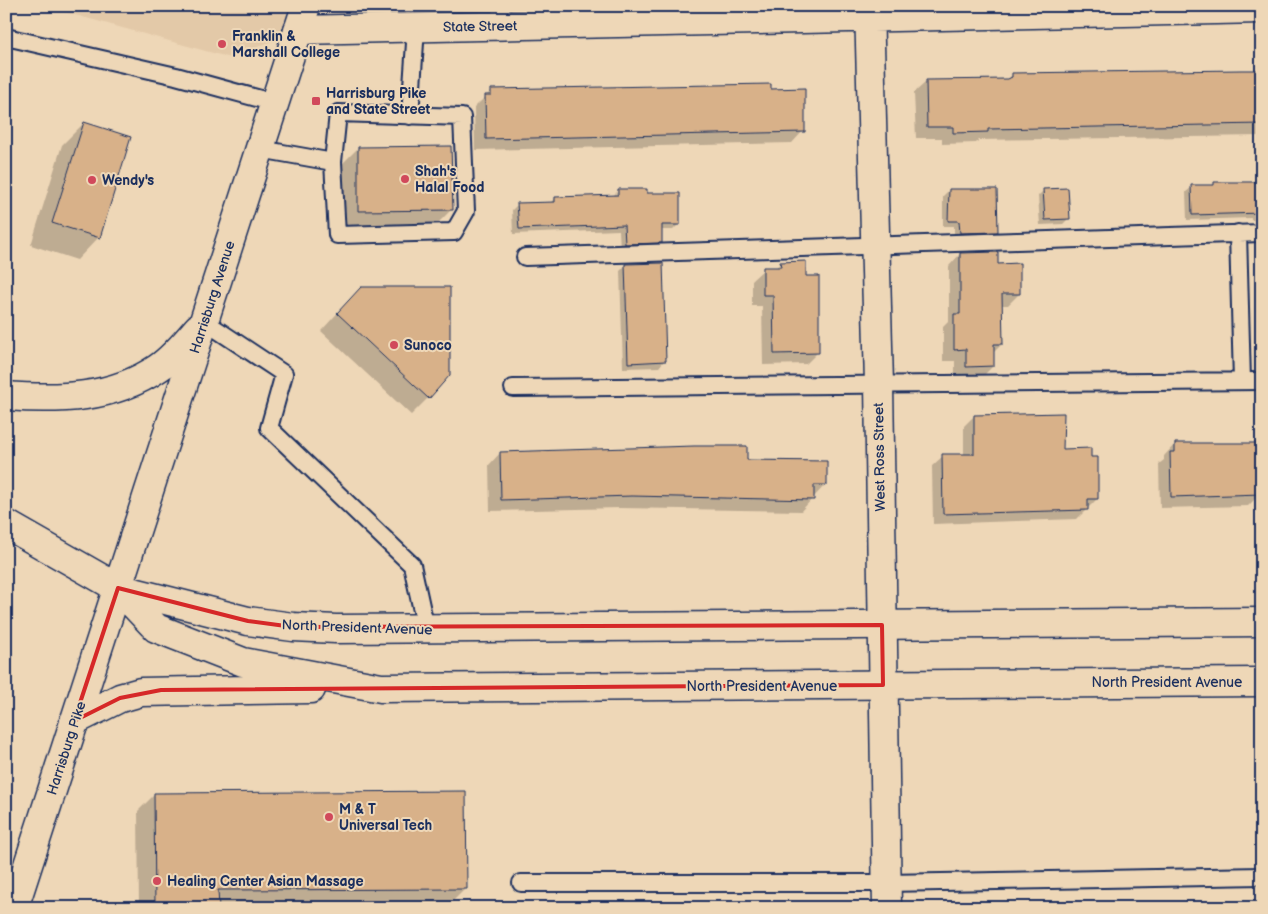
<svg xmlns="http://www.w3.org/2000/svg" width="1268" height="914" font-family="'Balsamiq Sans',sans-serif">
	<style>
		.built { fill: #e3c9a8 }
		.shadow { fill: #0003 }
		.building { fill: #d8b189; stroke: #1b2f5e }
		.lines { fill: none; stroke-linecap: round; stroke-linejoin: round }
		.service-casing { stroke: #1b2f5e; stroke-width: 20 }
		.minor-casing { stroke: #1b2f5e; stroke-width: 31 }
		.primary-casing { stroke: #1b2f5e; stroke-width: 31 }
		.service { stroke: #eed7b7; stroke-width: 16 }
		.minor { stroke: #eed7b7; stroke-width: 28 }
		.primary { stroke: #eed7b7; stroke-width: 28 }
		.marked { fill: none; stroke: #d62828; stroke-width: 4; stroke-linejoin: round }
		.poi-dot { fill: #d1495b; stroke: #eed7b7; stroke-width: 2 }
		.labels { text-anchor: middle; stroke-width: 4; stroke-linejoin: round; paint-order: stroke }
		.street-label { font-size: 14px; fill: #1b2f5e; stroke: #eed7b7 }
		.poi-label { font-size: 14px; font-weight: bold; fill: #1b2f5e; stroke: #eed7b7; text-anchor: start }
	</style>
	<rect width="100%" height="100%" fill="#eed7b7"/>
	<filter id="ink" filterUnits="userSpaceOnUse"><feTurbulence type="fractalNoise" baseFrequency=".02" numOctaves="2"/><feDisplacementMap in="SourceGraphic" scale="10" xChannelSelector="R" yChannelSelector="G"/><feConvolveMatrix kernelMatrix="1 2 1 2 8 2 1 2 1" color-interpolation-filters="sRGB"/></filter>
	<g filter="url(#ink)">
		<path class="built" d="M 43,6 L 306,6 L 298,30 L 231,58 Z"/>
		<path class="shadow" d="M 1262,70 L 1262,136 L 979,140 L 976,143 L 942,144 L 942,138 L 916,138 L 914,93 L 926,82 L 1007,80 L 1013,74 Z
			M 491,91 L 770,91 L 803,131 L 792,143 L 475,150 L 474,108 Z
			M 84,123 L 129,138 L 98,238 L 77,260 L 31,245 L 62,145 Z
			M 358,148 L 451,210 L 434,227 L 342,228 L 341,165 Z
			M 1256,179 L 1262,179 L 1262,220 L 1251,220 L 1251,218 L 1187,220 L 1186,192 L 1192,187 L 1253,183 Z
			M 619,190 L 679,224 L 673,230 L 660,230 L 661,242 L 655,248 L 620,249 L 619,230 L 513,234 L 512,210 L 518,204 L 550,203 L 555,198 L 613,196 Z
			M 949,190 L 996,231 L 991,237 L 954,238 L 954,226 L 943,226 L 943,196 Z
			M 1044,190 L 1069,218 L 1063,224 L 1040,225 L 1038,196 Z
			M 960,254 L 997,265 L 1019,294 L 1008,305 L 1001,305 L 1002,344 L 993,353 L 993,366 L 981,378 L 955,378 L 955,361 L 943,361 L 943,327 L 949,321 L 949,266 Z
			M 781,263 L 805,277 L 817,353 L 806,364 L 763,365 L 762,306 L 752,306 L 752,280 L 764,269 L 775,268 Z
			M 626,265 L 664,361 L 659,367 L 623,368 L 620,271 Z
			M 344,306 L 428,398 L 411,415 L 321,331 Z
			M 974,416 L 1062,450 L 1090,458 L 1097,499 L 1077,519 L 933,524 L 932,466 L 943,456 L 964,455 L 964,426 Z
			M 1175,444 L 1262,444 L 1260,494 L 1248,506 L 1160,508 L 1159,464 L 1164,460 L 1164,456 Z
			M 500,453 L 746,462 L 825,485 L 801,511 L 620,508 L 490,511 L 489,465 Z
			M 155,794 L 466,888 L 449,905 L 139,908 L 138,811 Z"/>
		<path class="building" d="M 1241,70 L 1262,70 L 1262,124 L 988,129 L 988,132 L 953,133 L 953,127 L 927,127 L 926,80 L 1008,79 L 1012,77 L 1012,73 Z
			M 771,84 L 771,89 L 805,88 L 805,132 L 486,139 L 485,95 L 491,95 L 491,89 Z
			M 84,122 L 131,137 L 100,238 L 52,223 Z
			M 451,146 L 453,210 L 358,211 L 358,147 Z
			M 1214,182 L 1262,182 L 1262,213 L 1192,215 L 1191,185 L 1214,185 Z
			M 1068,188 L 1070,219 L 1045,220 L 1043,189 Z
			M 618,189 L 647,189 L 647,193 L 680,193 L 680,225 L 662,225 L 662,243 L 625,244 L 624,225 L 519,229 L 517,203 L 555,202 L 555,197 L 618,195 Z
			M 949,189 L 997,189 L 998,232 L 960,233 L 959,221 L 948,221 Z
			M 998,252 L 998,264 L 1020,263 L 1020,294 L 1002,294 L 1003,344 L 994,344 L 994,366 L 966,367 L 966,349 L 954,350 L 954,314 L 960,314 L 960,253 Z
			M 806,261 L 806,276 L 819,276 L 819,353 L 774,354 L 773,295 L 763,295 L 763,267 L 781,267 L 780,262 Z
			M 663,263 L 666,361 L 628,363 L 625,264 Z
			M 361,287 L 450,287 L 450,375 L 429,399 L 337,313 Z
			M 1064,413 L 1063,449 L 1091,448 L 1091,457 L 1098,457 L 1098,499 L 1088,499 L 1088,510 L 943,514 L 942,454 L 974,454 L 974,415 Z
			M 1175,443 L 1262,443 L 1261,494 L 1171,497 L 1170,452 L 1175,452 Z
			M 694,446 L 747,446 L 747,460 L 827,461 L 827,485 L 814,485 L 814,500 L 632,496 L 501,500 L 500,452 Z
			M 466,791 L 467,889 L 218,890 L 219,908 L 155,908 L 154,793 Z"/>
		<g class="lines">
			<g class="service-casing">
				<path id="service" d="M 497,26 L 502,6
					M 6,37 L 176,76 L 275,103
					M 410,116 L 416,28
					M 260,149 L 333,162 L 338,113 L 462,117 L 466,211 L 454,232 L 337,235 L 333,162
					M 1238,233 L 1242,381
					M 525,257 L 1262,233
					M 204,321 L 284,374 L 269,428 L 412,565 L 426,629
					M 513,388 L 1262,381
					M 521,883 L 886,883 L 1262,876"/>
			</g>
			<g class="minor-casing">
				<path id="minor" d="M 869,6 L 879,384 L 887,908
					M 298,30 L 1262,9"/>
			</g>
			<g class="primary-casing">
				<path id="primary" d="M 6,396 C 58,400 113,399 158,368 C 173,358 186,342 198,328
					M 6,524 L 118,588 L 156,628 L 243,662 L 381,688 L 1262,682
					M 118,588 L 248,621 L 293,627 L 336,629 L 1262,622
					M 74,721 L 120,698 L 141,692 L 311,689
					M 14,908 L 306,6"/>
			</g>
			<use href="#service" class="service"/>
			<use href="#minor" class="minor"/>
			<use href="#primary" class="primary"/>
		</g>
	</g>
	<path class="marked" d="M 118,588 L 248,621 L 293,627 L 882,625 L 883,685 L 161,690 L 120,698 L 74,721 Z"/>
	<g class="poi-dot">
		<circle cx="222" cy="44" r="5"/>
		<rect x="311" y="96" width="10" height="10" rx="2.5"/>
		<circle cx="405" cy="179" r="5"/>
		<circle cx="92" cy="180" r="5"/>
		<circle cx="394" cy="345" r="5"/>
		<circle cx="329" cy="817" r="5"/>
		<circle cx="157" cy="881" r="5"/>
	</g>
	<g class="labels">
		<g class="street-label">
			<text transform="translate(480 26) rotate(-1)" y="5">State Street</text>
			<text transform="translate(212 297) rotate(-72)" y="5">Harrisburg Avenue</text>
			<text transform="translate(879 457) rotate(-91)" y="5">West Ross Street</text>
			<text transform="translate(357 627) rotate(2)" y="5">North President Avenue</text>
			<text x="1167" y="687">North President Avenue</text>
			<text x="762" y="691">North President Avenue</text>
			<text transform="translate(66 748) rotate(-72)" y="5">Harrisburg Pike</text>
		</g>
		<g class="poi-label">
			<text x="232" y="41">Franklin &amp;<tspan x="232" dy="16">Marshall College</tspan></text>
			<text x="326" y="98">Harrisburg Pike<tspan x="326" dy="16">and State Street</tspan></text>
			<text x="415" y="176">Shah's<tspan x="415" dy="16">Halal Food</tspan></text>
			<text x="102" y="185">Wendy's</text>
			<text x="404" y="350">Sunoco</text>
			<text x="339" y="814">M &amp; T<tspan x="339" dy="16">Universal Tech</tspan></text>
			<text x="167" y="886">Healing Center Asian Massage</text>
		</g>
	</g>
	<rect width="1268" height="914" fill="none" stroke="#eed7b7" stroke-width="25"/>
	<rect x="12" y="12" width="1243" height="889" fill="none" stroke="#1b2f5e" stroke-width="2" filter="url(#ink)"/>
</svg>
